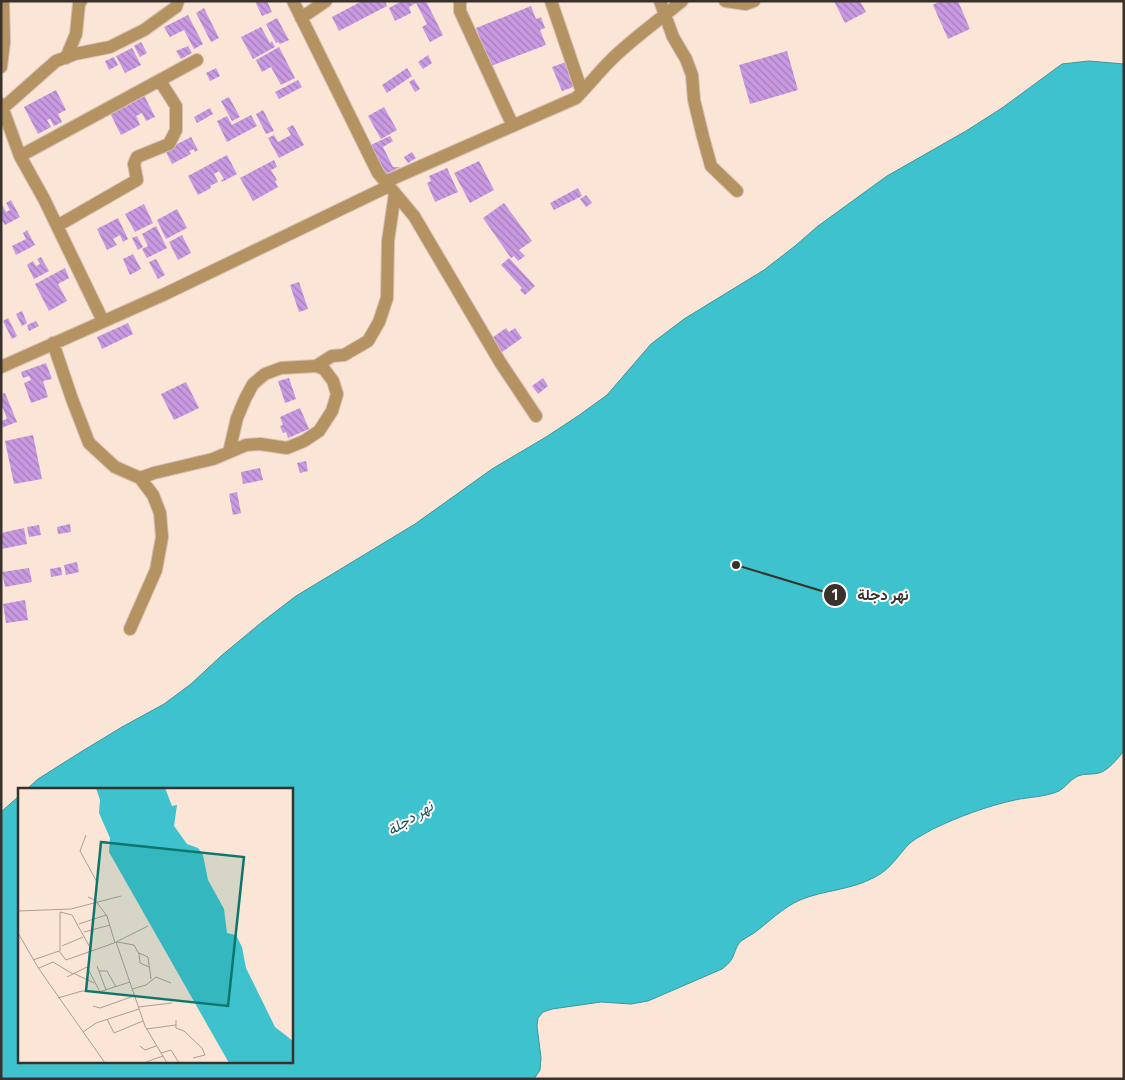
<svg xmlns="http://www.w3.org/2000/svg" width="1125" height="1080" font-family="'Titillium Web',Vazirmatn,sans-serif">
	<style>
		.water { fill: #3dc2ce; stroke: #3c969d }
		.building { fill: url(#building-back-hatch) }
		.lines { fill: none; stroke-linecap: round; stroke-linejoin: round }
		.street-casing { stroke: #d3c1b4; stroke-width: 14 }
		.street { stroke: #b49261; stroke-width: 12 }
		.labels { text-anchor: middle; stroke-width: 4; stroke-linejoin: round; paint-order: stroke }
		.water-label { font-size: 15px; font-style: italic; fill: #1b5257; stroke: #fff }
		.inset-road { fill: none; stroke: #ad9d92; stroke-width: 1 }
		.view { fill: #0f766e; fill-opacity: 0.15; stroke: #0f766e; stroke-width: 2.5 }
		.inset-edge { fill: none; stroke: #39312b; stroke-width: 2.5 }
		.leader { fill: none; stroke: #39312b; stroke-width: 2 }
		.callout-dot { fill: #39312b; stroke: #fff; stroke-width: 2 }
		.mark-label { font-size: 15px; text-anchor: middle; font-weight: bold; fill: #fff }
		.callout-label { font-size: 15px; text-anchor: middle; font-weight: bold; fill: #39312b; stroke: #fff; stroke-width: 4; stroke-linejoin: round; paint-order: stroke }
	</style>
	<defs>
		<pattern id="building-back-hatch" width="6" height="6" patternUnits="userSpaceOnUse" patternTransform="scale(1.25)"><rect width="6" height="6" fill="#c999e1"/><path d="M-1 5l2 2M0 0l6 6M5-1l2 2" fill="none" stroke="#a47db7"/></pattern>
	</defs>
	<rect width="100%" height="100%" fill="#fae5d6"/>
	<path class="water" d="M 1089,61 L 1124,64 L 1124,751 C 1117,759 1109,770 1099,773 C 1091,775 1083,773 1076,777 C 1070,780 1066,787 1059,791 C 1045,797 1029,797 1015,800 C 987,806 958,817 933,829 C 926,833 916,838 910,843 C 898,855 891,869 875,877 C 852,890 824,890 800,900 C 782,908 769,922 754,933 C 750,936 745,938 741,941 C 737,945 736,949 734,954 C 732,961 727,965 722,969 L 648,1001 L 631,1004 L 601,1002 L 552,1009 L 543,1012 L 538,1018 L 537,1026 L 541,1058 L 540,1070 L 534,1079 L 1,1079 L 1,812 L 19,796 L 19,1061 L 291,1061 L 291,789 L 27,789 L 38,779 L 84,750 L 122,727 L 164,704 L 191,684 L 221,656 L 262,622 L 296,596 L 415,524 L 492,469 L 546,437 L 578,416 L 607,395 L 651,344 L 684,319 L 764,270 L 795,246 L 818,226 L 887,176 L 966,131 L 1002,108 L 1062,64 Z"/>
	<path class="building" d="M 255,1 L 267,1 L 272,12 L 262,16 Z
		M 362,1 L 385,1 L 387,6 L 339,31 L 332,17 Z
		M 402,1 L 426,1 L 443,35 L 430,42 L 422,27 L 427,24 L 416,3 L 409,7 L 411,13 L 395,21 L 389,8 Z
		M 834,1 L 860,1 L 866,12 L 845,23 Z
		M 940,1 L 958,1 L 970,29 L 948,39 L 933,5 Z
		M 531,6 L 536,19 L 541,17 L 545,28 L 540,30 L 546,45 L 491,66 L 476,28 Z
		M 204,8 L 219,38 L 211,42 L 196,13 Z
		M 188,15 L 203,44 L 194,49 L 184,30 L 170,37 L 164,27 Z
		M 277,18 L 289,40 L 280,44 L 278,42 L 276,43 L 266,24 Z
		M 261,27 L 270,43 L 272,41 L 275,47 L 253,59 L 241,37 Z
		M 141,42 L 147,53 L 140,57 L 134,46 Z
		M 188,46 L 192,53 L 181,59 L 176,51 Z
		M 279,47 L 295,78 L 281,85 L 271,67 L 262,72 L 256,60 Z
		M 132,48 L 141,65 L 125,73 L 116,56 Z
		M 787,51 L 798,90 L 750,104 L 739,65 Z
		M 428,55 L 432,63 L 423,69 L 418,62 Z
		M 114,57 L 118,65 L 109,70 L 105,61 Z
		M 566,62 L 576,86 L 562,91 L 552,67 Z
		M 216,68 L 220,76 L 210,81 L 206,73 Z
		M 407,68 L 412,76 L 387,93 L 382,85 Z
		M 414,79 L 420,89 L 415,92 L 409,82 Z
		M 298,80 L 302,87 L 279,99 L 275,92 Z
		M 56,90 L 66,110 L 58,114 L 62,122 L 54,126 L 50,119 L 47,120 L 51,127 L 38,134 L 24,107 Z
		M 144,95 L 155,117 L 146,121 L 142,113 L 136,116 L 140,125 L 121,135 L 110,113 Z
		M 229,97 L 240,117 L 232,121 L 221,101 Z
		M 384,107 L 397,130 L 381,139 L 368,116 Z
		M 210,108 L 213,114 L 197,123 L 194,117 Z
		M 263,110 L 274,131 L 266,134 L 256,114 Z
		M 251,115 L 257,126 L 227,142 L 217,121 L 227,116 L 232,125 Z
		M 293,125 L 304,145 L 279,158 L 268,138 L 274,135 L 278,142 L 291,135 L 287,128 Z
		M 390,136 L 393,141 L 383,147 L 393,167 L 400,167 L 386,174 L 371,145 Z
		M 191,137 L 198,150 L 195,152 L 194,149 L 189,151 L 191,154 L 172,164 L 165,150 Z
		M 412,152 L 416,158 L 408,163 L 404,157 Z
		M 227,155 L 237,174 L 222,182 L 221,180 L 224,179 L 219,171 L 214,174 L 218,182 L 210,186 L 211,188 L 198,195 L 188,176 Z
		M 274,160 L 277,167 L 271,170 L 277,180 L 275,181 L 278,187 L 253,201 L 240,178 Z
		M 479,161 L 494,190 L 470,203 L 454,173 Z
		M 447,168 L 458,192 L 435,202 L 427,183 L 431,181 L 429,176 Z
		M 578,188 L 582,196 L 554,210 L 550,203 Z
		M 586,195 L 592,203 L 586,207 L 580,199 Z
		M 11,200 L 20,217 L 5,225 L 1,219 L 1,203 L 6,212 L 10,210 L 6,203 Z
		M 504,203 L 532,241 L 519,250 L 525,256 L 518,261 L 514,256 L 511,258 L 483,218 Z
		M 144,204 L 153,223 L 135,232 L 125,214 Z
		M 177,209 L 187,228 L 166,239 L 157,220 Z
		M 118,218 L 128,239 L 123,242 L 120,235 L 113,239 L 117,245 L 107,250 L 97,229 Z
		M 156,226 L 167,248 L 147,258 L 142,249 L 148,246 L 142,234 Z
		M 27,230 L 35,245 L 16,255 L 12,246 L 26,239 L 23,233 Z
		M 182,235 L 191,253 L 178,260 L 169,242 Z
		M 137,236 L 143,247 L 138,250 L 132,238 Z
		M 133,254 L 141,269 L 130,275 L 123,259 Z
		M 41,257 L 49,271 L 34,279 L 27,265 L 33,261 L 36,266 L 40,264 L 37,259 Z
		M 509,258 L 535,286 L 525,295 L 520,290 L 522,288 L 501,265 Z
		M 156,259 L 165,275 L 158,279 L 149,262 Z
		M 65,268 L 69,278 L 58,284 L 67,301 L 49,311 L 35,284 Z
		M 299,282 L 308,309 L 299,312 L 290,285 Z
		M 22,311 L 27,323 L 22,326 L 16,314 Z
		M 8,318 L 17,336 L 12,339 L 3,321 Z
		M 36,321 L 39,326 L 29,331 L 27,325 Z
		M 128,323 L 133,334 L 102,349 L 97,337 Z
		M 506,328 L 509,332 L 515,328 L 522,338 L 502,352 L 495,343 L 489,340 Z
		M 46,363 L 52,379 L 43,381 L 48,397 L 31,403 L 24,383 L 31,380 L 29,376 L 23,378 L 21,372 Z
		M 289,378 L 296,399 L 285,403 L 278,381 Z
		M 543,378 L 548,386 L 538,394 L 532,386 Z
		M 186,382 L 199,408 L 174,420 L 161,394 Z
		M 5,393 L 17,422 L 1,428 L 1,421 L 7,419 L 3,408 L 1,409 L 1,394 Z
		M 300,408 L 309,429 L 288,438 L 286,432 L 283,433 L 280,426 L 283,425 L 280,417 Z
		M 33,435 L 42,479 L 14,484 L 5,441 Z
		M 306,461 L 308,471 L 300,473 L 297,463 Z
		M 260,468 L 263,480 L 243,484 L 241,472 Z
		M 237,492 L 241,513 L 233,515 L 229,494 Z
		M 70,524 L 71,532 L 58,534 L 57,527 Z
		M 39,525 L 41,535 L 29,537 L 27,527 Z
		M 24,528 L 27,544 L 1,549 L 1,533 Z
		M 77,562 L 79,572 L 66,575 L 64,565 Z
		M 61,567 L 62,575 L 51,577 L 50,569 Z
		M 29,568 L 32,582 L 5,587 L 2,572 Z
		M 25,600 L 28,620 L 6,623 L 3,604 Z"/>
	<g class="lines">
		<g class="street-casing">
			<path id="street" d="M 293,1 L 378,173 L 414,216 L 500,362 L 536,416
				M 460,1 L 460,11 L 513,126
				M 551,1 L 582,92
				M 660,1 L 673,37 L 686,59 L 692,75 L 694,100 L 703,137 L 711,166 L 737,191
				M 725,1 L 746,4 L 754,1
				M 301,18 L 326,1
				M 66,58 L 76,34 L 79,4 L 81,1
				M 1,67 L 4,42 L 3,1
				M 1,104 L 20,156 L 44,199 L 103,321
				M 3,108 L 56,61 L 75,54 L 110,47 L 144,30 L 176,7 L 178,1
				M 20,156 L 197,60
				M 385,182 L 576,98 C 588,86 598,73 610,61 C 632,39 658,21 682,1
				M 57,226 L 137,180 L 134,164 L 137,157 L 169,144 L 176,130 L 176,106 L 160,81
				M 53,343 L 72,399 L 89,443 L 115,467 L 140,478 L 153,495 L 160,513 L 162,537 L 156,570 L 130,629
				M 316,366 L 332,356 L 344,355 L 368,341 L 379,322 L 387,298 L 388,241 L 395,193
				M 1,367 L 165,294 L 389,186
				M 140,478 L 154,473 L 213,459 L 246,445 L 260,444 L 287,448 L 304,441 L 319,431 L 332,411 L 337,394 L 333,381 L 324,369 L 316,366 L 281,368 L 265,374 L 253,384 L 245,399 L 237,418 L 229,452"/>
		</g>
		<use href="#street" class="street"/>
	</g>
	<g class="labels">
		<g class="water-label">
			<text transform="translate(410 818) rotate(-32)" y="5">نهر دجلة</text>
		</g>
	</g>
	<g transform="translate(18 788)">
		<rect width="275" height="275" fill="#fae5d6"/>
		<path d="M 78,0 L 147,0 L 154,18 L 159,17 L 156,38 L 169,56 L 180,60 L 185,67 L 190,92 L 206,121 L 209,145 L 218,147 L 224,159 L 228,180 L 257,239 L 275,253 L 275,275 L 211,275 L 91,64 L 92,50 L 81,25 L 82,12 Z" fill="#3dc2ce"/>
		<path class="inset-road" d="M 68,47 L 62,63 L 79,94 L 77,112M 70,109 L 77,112 L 89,128 L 97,155M 0,123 L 53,121 L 103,108M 42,124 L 54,127 L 74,163M 61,136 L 88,127M 66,144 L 92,137M 0,145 L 21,181 L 87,275M 98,154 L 127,238 L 149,275M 99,154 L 116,157 L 121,166M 44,158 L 65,149M 42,163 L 42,124M 15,172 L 41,163 L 48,172 L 96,155 L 130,138M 79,178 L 88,202M 131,179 L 122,175 L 121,165 L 130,169 L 133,191M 21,180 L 35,174 L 55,186M 81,183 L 89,183 L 98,199M 55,185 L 76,195M 49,189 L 69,179 L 82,204M 114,201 L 128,197 L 138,189 L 153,195M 40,210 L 64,203 L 81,204 L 112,194M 75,218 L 82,220 L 116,208M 120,219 L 154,215M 89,231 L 96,245 L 125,233M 158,232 L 158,240 L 166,243 L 184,260 L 187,267 L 175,270M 128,241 L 158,237M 65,244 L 78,235 L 121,221M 122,258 L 127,262 L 138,258M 143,265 L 153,262 L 161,275M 128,274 L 145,268"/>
		<path class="view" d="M 83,54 L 226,69 L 210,218 L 68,203 Z"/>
		<rect width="275" height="275" class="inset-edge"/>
	</g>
	<path class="leader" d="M736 565L835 595"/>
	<g class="callout-dot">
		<circle cx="736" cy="565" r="5"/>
		<circle cx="835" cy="595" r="12"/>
	</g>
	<g class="mark-label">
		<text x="835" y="600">1</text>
	</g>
	<g class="callout-label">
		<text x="883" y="600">نهر دجلة</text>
	</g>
	<rect width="1125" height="1080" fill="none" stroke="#39312b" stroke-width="5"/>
</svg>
